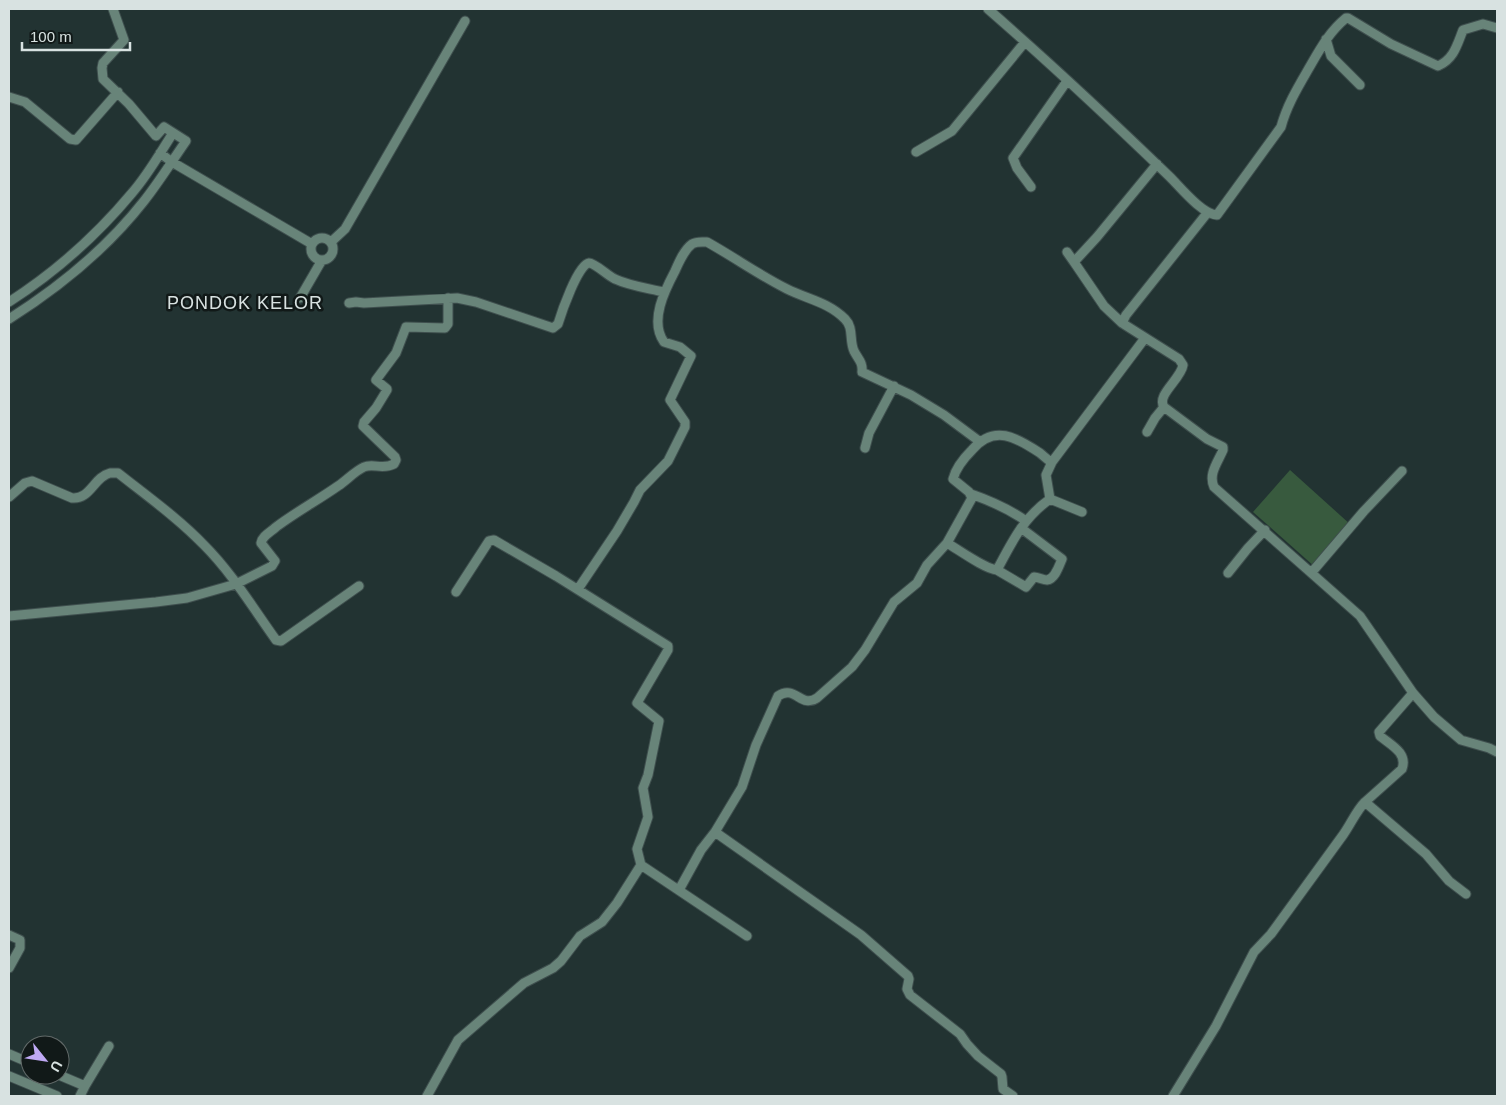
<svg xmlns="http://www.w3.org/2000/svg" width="1506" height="1105" font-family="Helvetica,sans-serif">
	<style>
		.green { fill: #385a3e }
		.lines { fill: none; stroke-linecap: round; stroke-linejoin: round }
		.minor-casing { stroke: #3f4f4e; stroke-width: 11 }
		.minor { stroke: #688479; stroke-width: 9 }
		.labels { text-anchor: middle; stroke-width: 5; stroke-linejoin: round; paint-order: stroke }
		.quarter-label { font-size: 18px; letter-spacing: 1px; fill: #d8e2e1; stroke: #111918 }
	</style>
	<rect width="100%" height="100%" fill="#223332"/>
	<path class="green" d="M 1290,470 L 1351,525 L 1315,567 L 1253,512 Z"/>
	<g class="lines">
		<g class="minor-casing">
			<path id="minor" d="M 988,9 C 1050,63 1111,120 1170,177 C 1181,188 1202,214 1217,215 L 1281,127 C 1287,105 1298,87 1309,68 C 1320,49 1329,32 1346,18 L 1348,18 L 1391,44 L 1438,66 C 1454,59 1457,45 1463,30 L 1483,24 L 1497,28
				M 1326,39 L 1331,56 L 1360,85
				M 9,97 L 25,102 L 70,139 L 76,140 L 118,92
				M 916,152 L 952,131 L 1025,42
				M 160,153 L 172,162 L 312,244
				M 1031,187 L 1017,168 L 1013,158 L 1067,81
				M 1208,212 L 1126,315 L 1122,323 L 1179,359 L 1183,365 C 1181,379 1156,395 1164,407 L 1207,439 L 1223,447 L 1223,450 C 1218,462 1208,474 1214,487 L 1360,616 L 1413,693 L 1434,717 L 1461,740 L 1489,748 L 1497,752
				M311 249a11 11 0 1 1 22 0a11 11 0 1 1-22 0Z
				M 331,242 L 345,229 L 465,21
				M 1067,252 L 1074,262
				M 300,298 L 322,260
				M 9,302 C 54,273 97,235 132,193 C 148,175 160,153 173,133
				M 349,303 L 356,302 L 364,303 L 457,298 L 476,302 L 553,328 L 558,324 C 561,314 578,264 589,263 C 595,263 608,276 615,279 C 630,286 647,288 664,292
				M 9,319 C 58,288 108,247 144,201 C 159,182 172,161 186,141 L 164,127 L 156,136 L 129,104 L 103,79 L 102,68 L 103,63 L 124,40 L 113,9
				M 1122,323 L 1104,306 L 1074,262 L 1097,237 L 1157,164
				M 1147,432 L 1155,418 L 1164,407
				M 865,448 L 869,433 L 894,386
				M 971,494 C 991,501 1009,509 1026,521
				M 9,497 L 25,483 L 32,481 L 72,498 C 90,500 94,477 110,473 C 112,473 115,473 118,473 C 147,496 178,518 204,545 C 232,573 253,608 276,640 L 281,641 L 359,586
				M 1050,499 L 1082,512
				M 947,543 C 959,550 985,569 997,570 C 1012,542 1023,518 1050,499 L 1046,475 L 1052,462
				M 997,570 L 1026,587 L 1034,577 C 1038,577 1043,580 1047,580 C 1055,579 1059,566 1062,559 L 1021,528
				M 1312,572 L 1364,511 L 1402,471
				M 1228,573 L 1248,548 L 1265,530
				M 578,589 L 617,531 L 634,502 L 640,490 L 668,461 L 685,427 L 685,422 L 670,400 L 691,356 L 680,347 L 664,342 C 649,321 665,290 675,271 C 679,262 684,250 692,244 C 697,241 702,242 707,242 C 734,257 759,275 787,289 C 807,299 828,302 845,319 C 854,328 849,340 854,351 C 858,359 863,362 862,372 L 911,395 L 944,415 L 979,441
				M 456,592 L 489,541 L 494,540 L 556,576 L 668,646 L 668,650 L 637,703 L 659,721 L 648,775 L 643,788 L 648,817 L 637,849 L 641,865
				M 9,616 L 156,602 L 187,598 L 236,584 L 272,566 L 275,561 L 261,543 C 262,536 271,532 276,527 C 296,512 318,500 338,486 C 347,480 355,471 364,467 C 373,463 383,470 394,464 L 396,460 L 395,457 L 363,426 L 364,422 L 376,408 L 387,390 L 387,389 L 376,380 L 396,353 L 406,327 L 445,328 L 448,324 L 448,298
				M 1365,802 L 1402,769 C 1408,753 1391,745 1380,736 L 1379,732 L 1413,693
				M 715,832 L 861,935 L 908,976 L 909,979 L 907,989 L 910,995 L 960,1034 L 967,1044 L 978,1056 L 1001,1074 L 1002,1077 L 1003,1089 L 1013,1096
				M 679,890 L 701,850 L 715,832 L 742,787 L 756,745 L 778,696 C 795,684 801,709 817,698 L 852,667 L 865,650 L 894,602 L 917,583 L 927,565 L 947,543 L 972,498 L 969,492 L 953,479 C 956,467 964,458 972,450 C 994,424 1016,437 1040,453 C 1044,456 1047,460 1052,462 L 1145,338
				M 9,935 L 20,940 L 20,948 L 9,968
				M 9,1054 L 30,1063
				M 59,1075 L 85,1086
				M 9,1076 L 57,1096
				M 80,1096 L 85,1086 L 109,1046
				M 427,1096 L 458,1040 L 524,983 L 553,968 L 561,961 L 580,936 L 602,922 L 617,903 L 641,865 L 747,936
				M 1173,1096 L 1216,1026 L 1254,952 L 1271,934 L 1343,835 C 1351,824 1356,811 1365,802 L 1426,854 L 1449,881 L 1466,894"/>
		</g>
		<use href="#minor" class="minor"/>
	</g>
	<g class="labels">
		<g class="quarter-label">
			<text x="245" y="309">PONDOK KELOR</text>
		</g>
	</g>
	<rect width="1506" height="1105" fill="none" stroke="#d8e2e1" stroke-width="20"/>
	<g transform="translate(45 1060) rotate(120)"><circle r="24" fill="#111918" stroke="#616968"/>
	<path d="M0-4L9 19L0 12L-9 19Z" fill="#bfa9f4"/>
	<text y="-8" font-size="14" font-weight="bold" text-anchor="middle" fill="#d8e2e1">U</text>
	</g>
	<path d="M22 42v8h108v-8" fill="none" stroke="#d8e2e1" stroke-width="2.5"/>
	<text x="30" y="42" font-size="15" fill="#d8e2e1" stroke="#111918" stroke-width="4" paint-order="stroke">100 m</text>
</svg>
